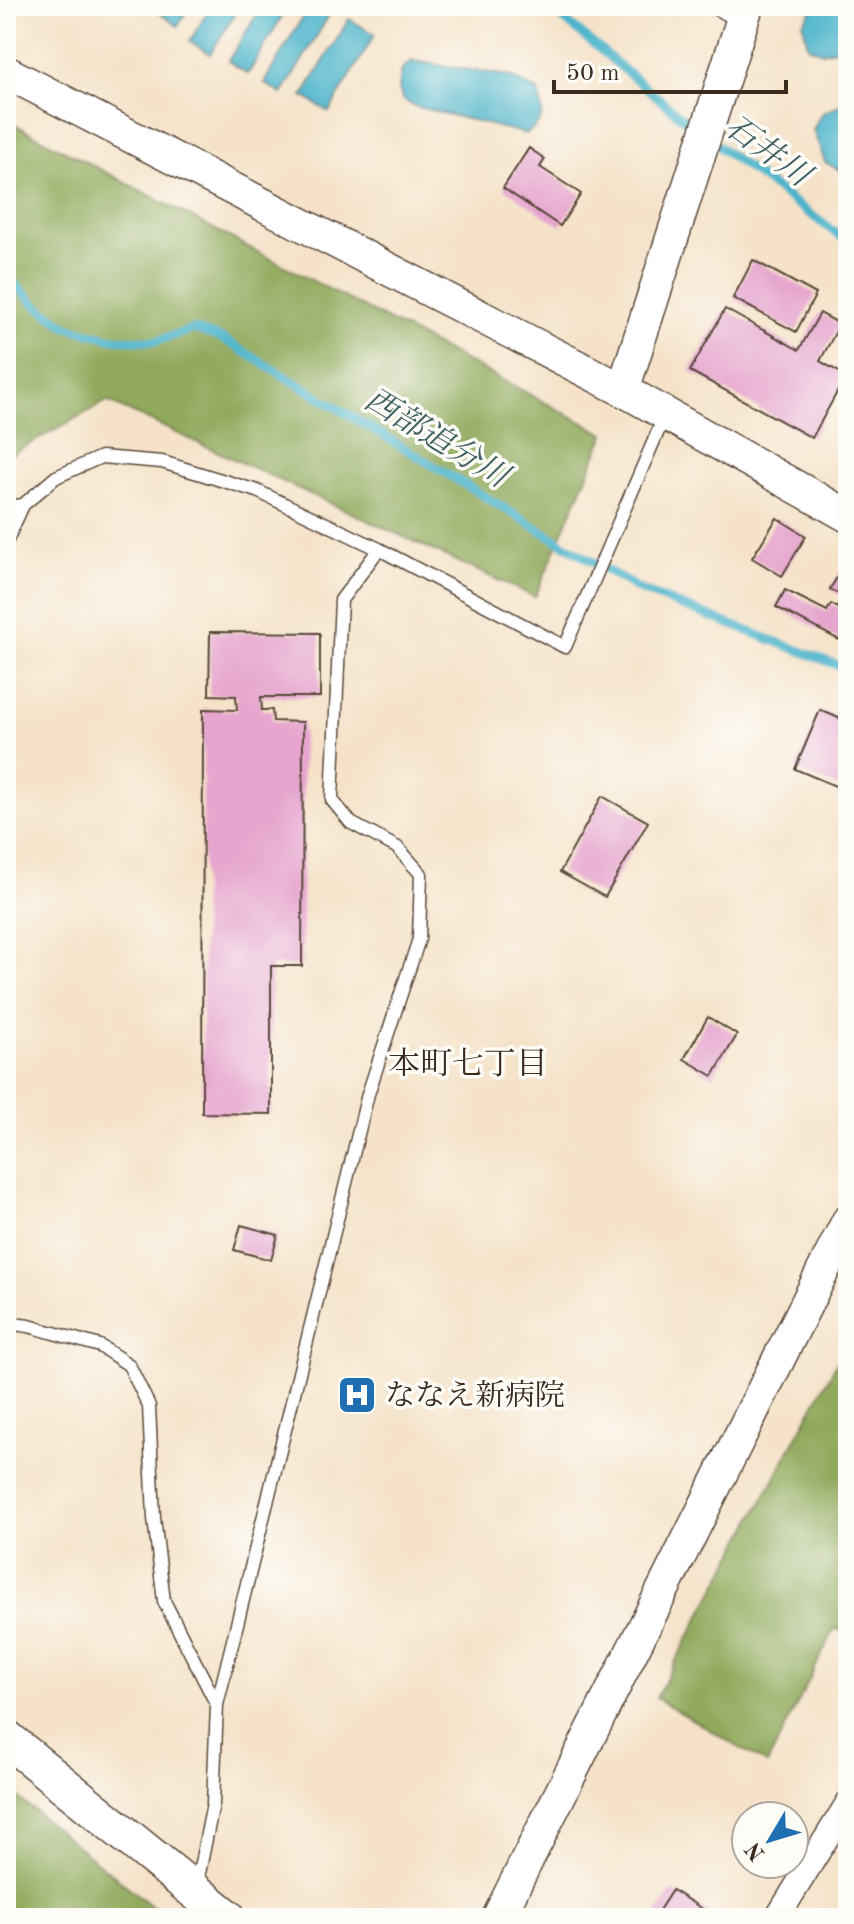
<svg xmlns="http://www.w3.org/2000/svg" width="854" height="1924" font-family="'Old Standard TT','Noto Serif JP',serif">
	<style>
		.forest { fill: #90a95b; stroke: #666a3c; stroke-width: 2 }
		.water { fill: #4cb4ca; stroke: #446f74; stroke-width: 2 }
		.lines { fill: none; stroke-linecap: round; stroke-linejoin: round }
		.stream { stroke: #4cb4ca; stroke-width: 9 }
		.building { fill: #e6a5ce }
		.service-casing { stroke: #574638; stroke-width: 15 }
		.minor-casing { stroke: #574638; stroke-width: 27 }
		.tertiary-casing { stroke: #574638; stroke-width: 35 }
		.secondary-casing { stroke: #574638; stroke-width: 39 }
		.service { stroke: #fff; stroke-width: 12 }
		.minor { stroke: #fff; stroke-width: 24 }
		.tertiary { stroke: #fff; stroke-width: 32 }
		.secondary { stroke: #fff; stroke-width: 36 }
		.labels { text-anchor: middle; stroke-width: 7; stroke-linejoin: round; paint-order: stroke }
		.poi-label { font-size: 30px; fill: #3b2a1e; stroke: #fdfcf7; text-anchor: start }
		.water-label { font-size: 32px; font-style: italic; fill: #426163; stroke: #fdfcf7 }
		.neighbourhood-label { font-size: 32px; fill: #3b2a1e; stroke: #fdfcf7 }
	</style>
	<rect width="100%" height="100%" fill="#fdfcf7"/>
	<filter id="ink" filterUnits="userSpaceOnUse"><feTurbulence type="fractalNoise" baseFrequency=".0125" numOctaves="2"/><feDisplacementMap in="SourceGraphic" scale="16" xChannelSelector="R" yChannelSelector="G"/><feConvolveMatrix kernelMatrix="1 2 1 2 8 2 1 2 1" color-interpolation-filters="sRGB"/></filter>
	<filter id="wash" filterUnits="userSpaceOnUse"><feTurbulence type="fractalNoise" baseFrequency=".006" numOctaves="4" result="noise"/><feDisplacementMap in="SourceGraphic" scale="32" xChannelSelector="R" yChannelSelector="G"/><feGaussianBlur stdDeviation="1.8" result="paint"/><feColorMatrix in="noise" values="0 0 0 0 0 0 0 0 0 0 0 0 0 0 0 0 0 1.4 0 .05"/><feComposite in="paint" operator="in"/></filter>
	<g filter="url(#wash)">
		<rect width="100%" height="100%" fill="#f5e2c8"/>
		<path class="forest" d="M 6,120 L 605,434 L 535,597 L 107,401 L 6,457 Z
			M 848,1342 L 848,1634 L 835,1628 L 767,1764 L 656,1698 Z
			M 6,1788 L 166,1918 L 6,1918 Z"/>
		<path class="water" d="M 150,6 L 190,6 L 178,26 Z
			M 211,6 L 240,6 L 210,54 L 190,41 Z
			M 262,6 L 288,6 L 248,74 L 228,61 Z
			M 309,6 L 322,6 L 331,12 L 282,94 L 264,83 Z
			M 815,6 L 848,6 L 848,46 L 822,52 L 808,46 L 803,23 Z
			M 349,19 L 375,34 L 329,112 L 303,96 Z
			M 412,61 L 509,76 L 538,91 C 544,114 546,120 526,134 L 414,106 L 402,99 L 399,87 L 402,69 Z
			M 848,101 L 848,174 L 846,174 L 825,162 L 813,130 L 821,114 Z"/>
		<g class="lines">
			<path class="stream" d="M 548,6 L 699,132
				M 711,141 L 848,242
				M 6,275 L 35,304 L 67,327 L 113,339 L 156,341 L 194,329 L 223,339 L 640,590 L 848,669"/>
		</g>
		<g id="blocks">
			<path class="building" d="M 529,148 L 545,159 L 540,167 L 581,194 L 560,226 L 503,188 Z
				M 753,260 L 816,294 L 796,332 L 733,298 Z
				M 725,309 L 799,350 L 820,313 L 840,324 L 820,361 L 846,376 L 812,438 L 690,371 Z
				M 777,518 L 806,536 L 782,576 L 752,558 Z
				M 848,559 L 848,600 L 830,589 Z
				M 785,590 L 827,611 L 831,604 L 848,613 L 848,633 L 843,642 L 776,607 Z
				M 210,632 L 320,633 L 320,697 L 261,697 L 262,710 L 272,710 L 273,721 L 303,722 L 302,966 L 271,966 L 271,1114 L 202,1113 L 203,709 L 237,710 L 236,696 L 209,695 Z
				M 820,710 L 848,722 L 848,770 L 840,788 L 795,769 Z
				M 602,796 L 648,822 L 605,897 L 560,872 Z
				M 708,1017 L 737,1035 L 713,1076 L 684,1059 Z
				M 241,1225 L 278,1235 L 271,1260 L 234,1250 Z
				M 672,1890 L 717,1918 L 654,1918 Z"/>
		</g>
	</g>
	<g filter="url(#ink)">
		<use href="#blocks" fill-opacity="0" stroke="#574638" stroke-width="2"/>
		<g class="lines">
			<g class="service-casing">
				<path id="service" d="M 710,6 L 739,20
					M 6,507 L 23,505
					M 6,542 L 23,505 L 56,477 L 101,457 L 162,462 L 257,491 L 379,549
					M 6,1323 L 29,1326 L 100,1346 L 129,1365 L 149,1406 L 154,1518 L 164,1601 L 217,1705 L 213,1804 L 196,1888
					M 217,1705 L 368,1094 L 419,939 L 421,874 L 398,848 L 351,823 L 332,800 L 341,600 L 379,549 L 565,647 L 665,415"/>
			</g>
			<g class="minor-casing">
				<path id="minor" d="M 777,1918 L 848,1803"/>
			</g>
			<g class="tertiary-casing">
				<path id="tertiary" d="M 6,72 L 623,390 L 848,516
					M 623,390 L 747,6
					M 498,1918 L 848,1221"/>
			</g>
			<g class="secondary-casing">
				<path id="secondary" d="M 6,1738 L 228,1918"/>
			</g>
			<use href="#service" class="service"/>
			<use href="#minor" class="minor"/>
			<use href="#tertiary" class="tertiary"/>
			<use href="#secondary" class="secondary"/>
		</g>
	</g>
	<defs>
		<g id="hospital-square" transform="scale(2)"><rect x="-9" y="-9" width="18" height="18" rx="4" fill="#1f6fb2" stroke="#fdfcf7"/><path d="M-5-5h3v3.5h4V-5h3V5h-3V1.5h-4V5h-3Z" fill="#fff"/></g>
	</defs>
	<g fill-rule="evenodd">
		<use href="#hospital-square" x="357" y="1395"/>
	</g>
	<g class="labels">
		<g class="poi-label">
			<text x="385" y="1405">ななえ新病院</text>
		</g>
		<g class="water-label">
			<text transform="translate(768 150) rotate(36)" y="11">石井川</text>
			<text transform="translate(437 437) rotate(31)" y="11">西部追分川</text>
		</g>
		<g class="neighbourhood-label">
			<text x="468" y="1074">本町七丁目</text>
		</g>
	</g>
	<rect width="854" height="1924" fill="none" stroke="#fdfcf7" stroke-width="32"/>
	<g transform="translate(770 1840) rotate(232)"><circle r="38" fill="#fdfcf7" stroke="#afa8a0" stroke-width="2"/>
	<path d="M0-6L14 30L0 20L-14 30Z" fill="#1f6fb2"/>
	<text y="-12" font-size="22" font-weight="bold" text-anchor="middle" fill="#3b2a1e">N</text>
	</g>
	<path d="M554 80v12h232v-12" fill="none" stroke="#3b2a1e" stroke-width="4"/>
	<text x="566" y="80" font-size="24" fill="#3b2a1e" stroke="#fdfcf7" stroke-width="6" paint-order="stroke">50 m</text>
</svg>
